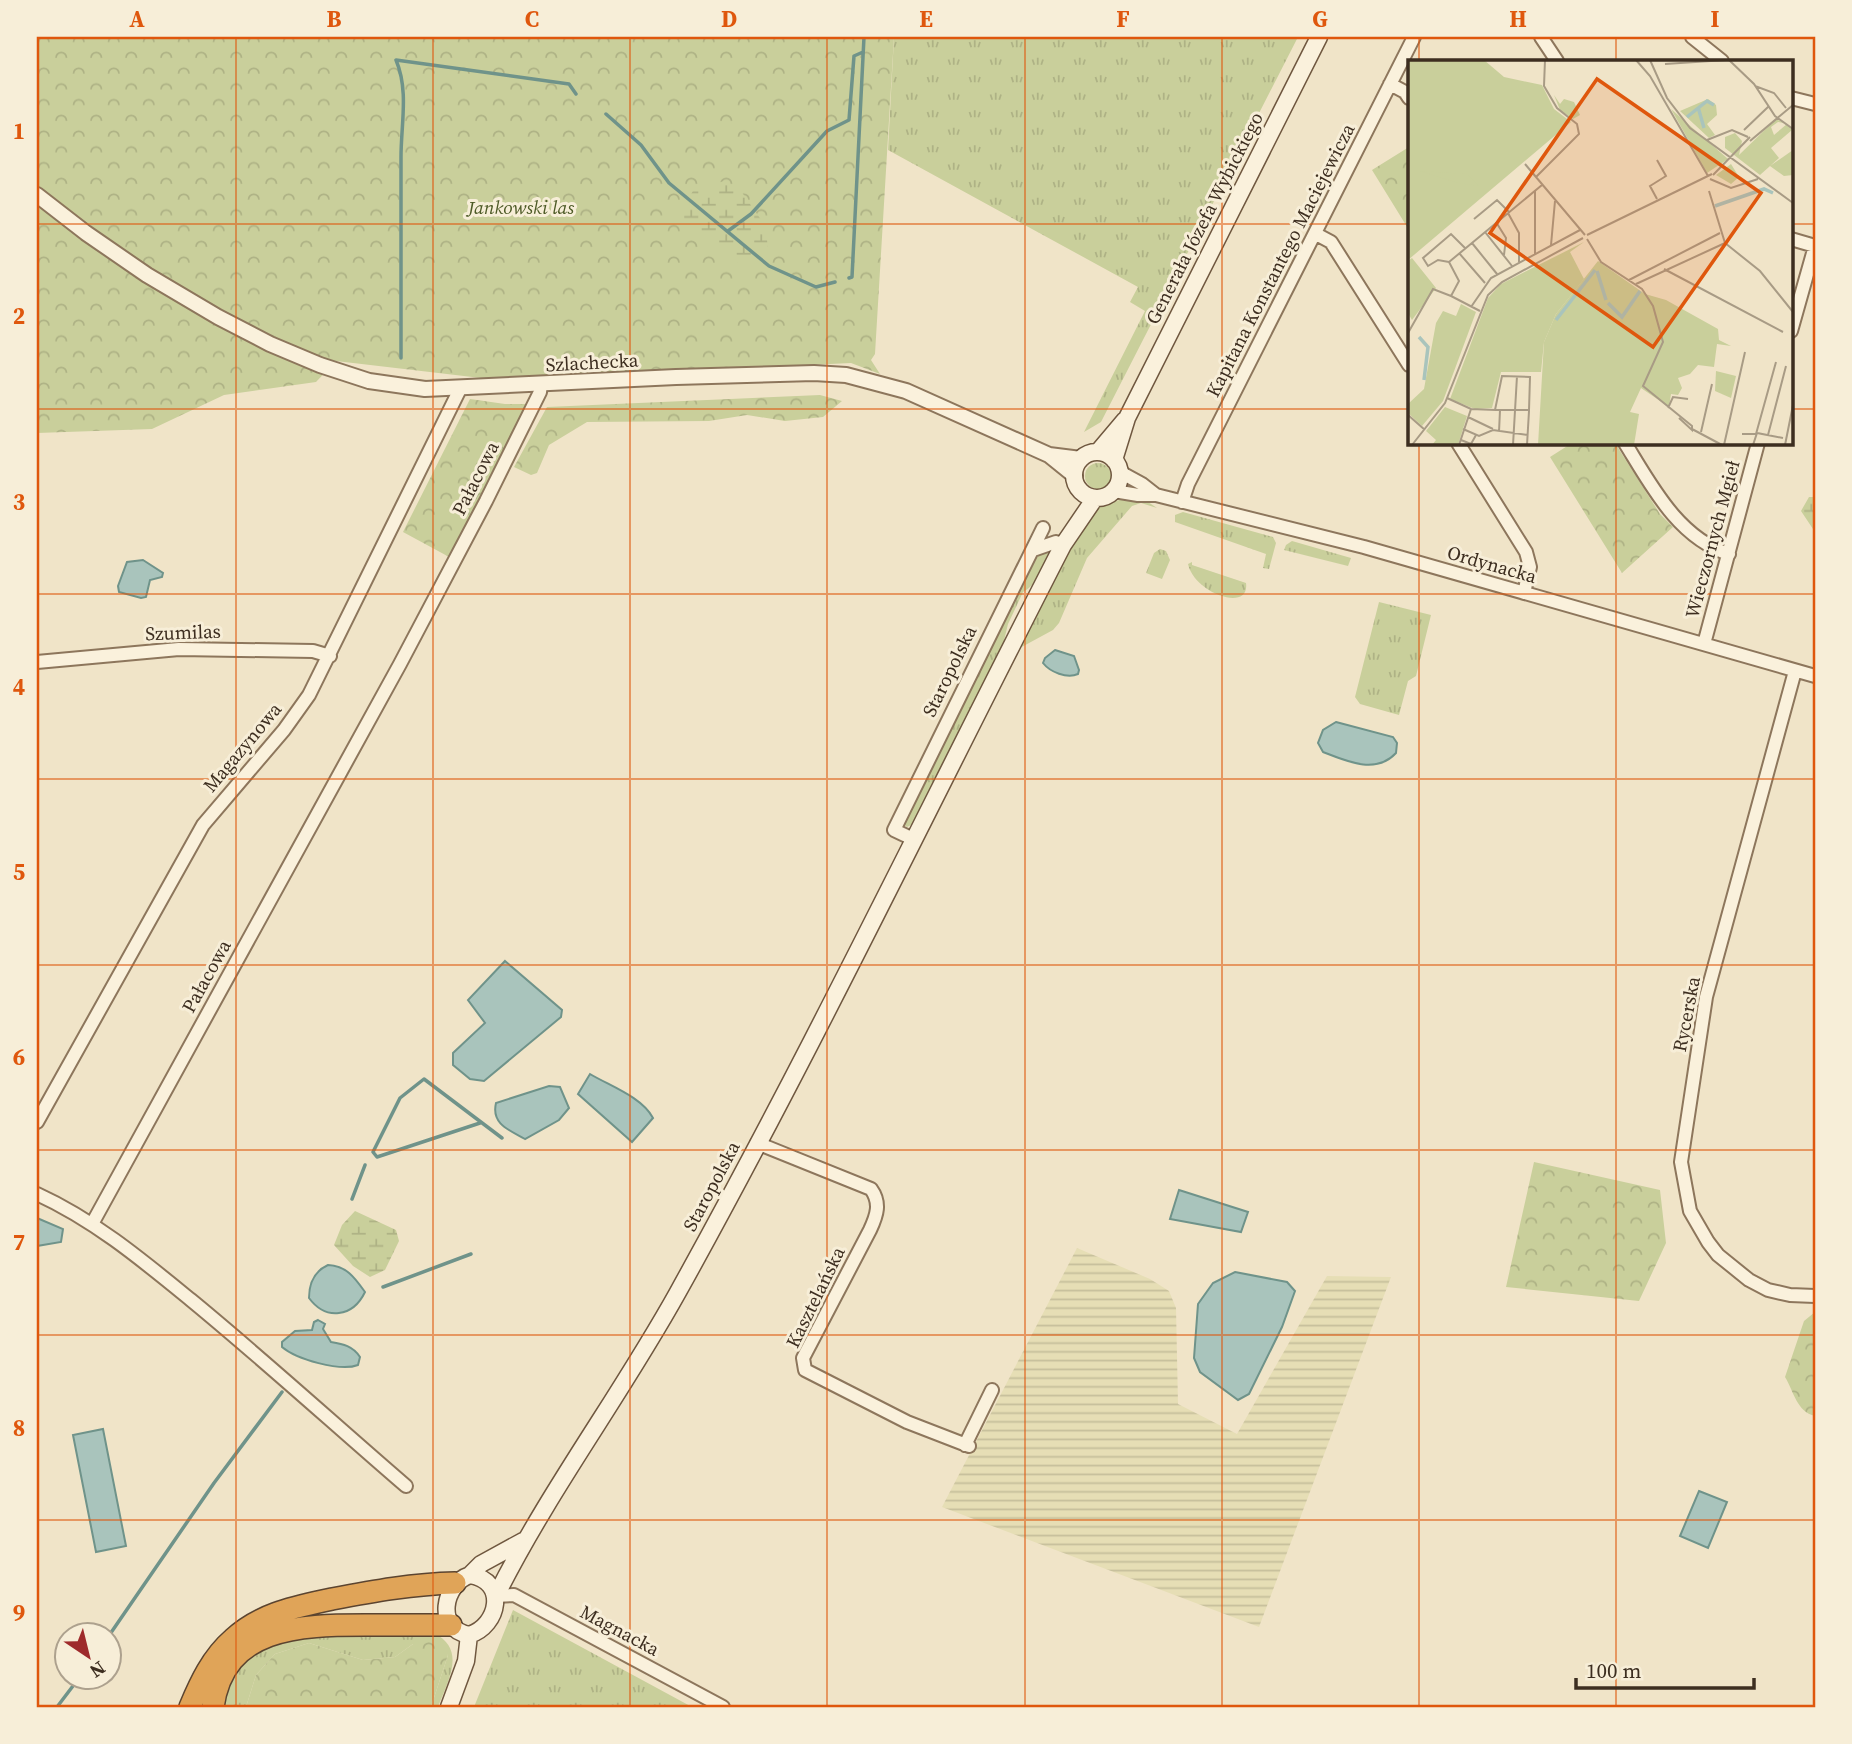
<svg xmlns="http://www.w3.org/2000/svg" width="1852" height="1744" font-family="'Source Serif 4',serif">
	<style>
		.farmland { fill: url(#farmland-rules) }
		.grass { fill: url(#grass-tufts) }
		.forest { fill: url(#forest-crowns) }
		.wetland { fill: url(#wetland-marsh) }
		.water { fill: #a9c4bc; stroke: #6f938a; stroke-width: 2 }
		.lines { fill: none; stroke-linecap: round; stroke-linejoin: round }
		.stream { stroke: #6f938a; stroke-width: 3.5 }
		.minor-casing { stroke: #8d765c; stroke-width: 16 }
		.tertiary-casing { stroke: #8d765c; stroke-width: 18 }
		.secondary-casing { stroke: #6f573f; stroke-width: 19 }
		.motorway-casing { stroke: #5b4430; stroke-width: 24 }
		.minor { stroke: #faf1dc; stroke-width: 12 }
		.tertiary { stroke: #faf1dc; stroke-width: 14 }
		.secondary { stroke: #faf1dc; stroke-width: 16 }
		.motorway { stroke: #e0a458; stroke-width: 21 }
		.grid { fill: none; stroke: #df570d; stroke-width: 2; stroke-opacity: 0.55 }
		.labels { text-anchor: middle; stroke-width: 6; stroke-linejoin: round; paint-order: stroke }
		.park-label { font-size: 19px; font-style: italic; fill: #4d5a26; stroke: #f7eed8 }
		.street-label { font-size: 19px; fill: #3d2e20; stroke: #f7eed8 }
		.inset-river { fill: none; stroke: #a9c4bc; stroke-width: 3.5 }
		.inset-road { fill: none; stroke: #a89b85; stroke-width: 2 }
		.view { fill: #df570d; fill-opacity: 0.15; stroke: #df570d; stroke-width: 3.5 }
		.inset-edge { fill: none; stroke: #3d2e20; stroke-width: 3.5 }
		.neatline { fill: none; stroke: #df570d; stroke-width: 2.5 }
		.grid-label { font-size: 23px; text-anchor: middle; font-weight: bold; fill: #df570d }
	</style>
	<defs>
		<pattern id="farmland-rules" width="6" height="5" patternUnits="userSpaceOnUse" patternTransform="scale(1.75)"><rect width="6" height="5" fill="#e6deb5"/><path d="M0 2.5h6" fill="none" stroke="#c6bf9b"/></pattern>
		<pattern id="grass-tufts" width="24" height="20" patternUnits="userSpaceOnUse" patternTransform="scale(1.75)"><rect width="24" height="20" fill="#c9cf9b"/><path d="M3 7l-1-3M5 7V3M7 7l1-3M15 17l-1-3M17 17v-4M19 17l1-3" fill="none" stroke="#aeb285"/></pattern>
		<pattern id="forest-crowns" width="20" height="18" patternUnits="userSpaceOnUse" patternTransform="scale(1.75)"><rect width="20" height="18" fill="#c9cf9b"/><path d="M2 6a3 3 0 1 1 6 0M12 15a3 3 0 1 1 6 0" fill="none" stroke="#aeb285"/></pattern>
		<pattern id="wetland-marsh" width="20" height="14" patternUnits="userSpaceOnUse" patternTransform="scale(1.75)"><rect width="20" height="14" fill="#c9cf9b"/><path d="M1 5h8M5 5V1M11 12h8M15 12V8" fill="none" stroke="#aeb285"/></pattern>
	</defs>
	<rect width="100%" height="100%" fill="#f0e4c8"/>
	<path class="farmland" d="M 1077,1248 L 1150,1279 L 1169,1291 L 1176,1308 L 1178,1404 L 1237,1434 L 1327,1276 L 1391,1277 L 1259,1627 L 942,1507 Z"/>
	<path class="grass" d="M 894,37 L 1298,37 L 1101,422 L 1084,432 L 1145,311 L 1130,302 L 1138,287 L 888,150 Z
		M1085 476a13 13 0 1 1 26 0a13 13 0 1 1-26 0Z
		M 1122,499 L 1145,500 L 1157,508 L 1141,503 L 1132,506 L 1087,558 L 1059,623 L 1053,630 L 1018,649 L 1083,524 L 1094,509 Z
		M 1183,512 L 1273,537 L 1276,543 L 1269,569 L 1263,568 L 1266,554 L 1175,522 L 1175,515 Z
		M 1292,541 L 1351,558 L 1348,566 L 1284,550 L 1286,545 Z
		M 1053,547 C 1046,563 1039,583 1023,592 L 1008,624 L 1002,649 L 913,824 L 907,827 L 902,823 L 902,819 L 1039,554 Z
		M 1160,549 L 1166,551 L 1170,560 L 1162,579 L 1146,573 L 1154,553 Z
		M 1192,562 L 1192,565 L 1246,583 C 1250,613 1194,593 1188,564 Z
		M 1379,602 L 1431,615 L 1416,676 L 1408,681 L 1399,715 L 1360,704 L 1355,697 Z
		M 513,1610 L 692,1707 L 474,1707 Z
		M 434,1633 C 467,1650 448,1680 438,1707 L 431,1707 L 448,1655 L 413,1644 L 395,1657 L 363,1660 L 309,1643 L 275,1654 L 256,1675 L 246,1707 L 219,1707 L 220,1700 L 247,1656 L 284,1636 Z"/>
	<path class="forest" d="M 37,37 L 894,37 L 875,354 L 871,360 L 880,374 L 851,363 L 498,380 L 336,361 L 316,382 L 224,395 L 152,429 L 37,433 Z
		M 1409,147 L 1409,230 L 1372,170 Z
		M 820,395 L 842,401 L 823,417 L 785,421 L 747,415 L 709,421 L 587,422 L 549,445 L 537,473 L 531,475 L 514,467 L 547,407 Z
		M 470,399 L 505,404 L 533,404 L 451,558 L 403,532 Z
		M 1572,443 L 1615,443 L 1660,514 L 1673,527 L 1622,573 L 1550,457 Z
		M 1534,1162 L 1660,1190 L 1666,1243 L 1639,1301 L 1506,1287 Z
		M 1815,1312 L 1815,1416 C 1797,1412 1794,1392 1785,1377 L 1804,1321 Z
		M 436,1641 L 448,1655 L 431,1707 L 246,1707 L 256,1675 L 275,1654 L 309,1643 L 363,1660 L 395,1657 L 413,1644 Z"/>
	<path class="wetland" d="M 724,181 L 741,191 L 766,227 L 768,252 L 761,259 L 746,268 L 700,240 L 679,214 L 693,191 Z
		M 1809,497 L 1815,497 L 1815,532 L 1801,511 Z
		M 355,1211 L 396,1230 L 399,1241 L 385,1270 L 370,1277 L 353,1266 L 334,1245 L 342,1225 Z"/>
	<path class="water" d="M 143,560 L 163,573 L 162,577 L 150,580 L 146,597 L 141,598 L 119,592 L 118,586 L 127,562 Z
		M 1055,650 L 1074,656 L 1079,670 L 1078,674 C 1067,679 1050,672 1043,663 L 1045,658 Z
		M 1336,722 L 1393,737 L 1397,743 L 1396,753 C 1376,775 1346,761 1323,752 L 1318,743 L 1323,730 Z
		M 505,961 L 562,1010 L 561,1017 L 484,1081 L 470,1079 L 453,1065 L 453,1053 L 485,1023 L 468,1000 Z
		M 590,1074 C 610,1086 642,1097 653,1118 L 632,1142 L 578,1094 Z
		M 549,1086 L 560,1087 L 569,1108 L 559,1120 L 525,1139 C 509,1130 491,1124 496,1103 Z
		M 1179,1190 L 1248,1212 L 1241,1232 L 1170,1219 Z
		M 37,1218 L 63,1229 L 61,1242 L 37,1246 Z
		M 328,1265 C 347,1266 355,1278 365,1292 C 353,1317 326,1321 309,1298 C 309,1283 315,1271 328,1265 Z
		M 1235,1272 L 1287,1282 L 1295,1291 L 1282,1327 L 1249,1394 L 1238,1400 L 1200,1372 L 1194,1358 L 1198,1304 L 1213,1283 Z
		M 318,1320 L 325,1324 L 323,1329 L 331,1342 C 343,1344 353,1346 360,1357 L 358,1365 C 340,1372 296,1359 282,1347 L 282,1342 L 295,1331 L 312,1330 L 314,1322 Z
		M 103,1429 L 126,1546 L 96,1552 L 73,1435 Z
		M 1699,1491 L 1727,1502 L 1708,1548 L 1680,1536 Z"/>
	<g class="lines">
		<path class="stream" d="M 606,114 L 641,145 L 669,183 L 769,266 L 816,287 L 835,282
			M 728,231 L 751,214 L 827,131 L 849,120 L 854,56 L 863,52
			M 849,278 L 852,277 L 864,37
			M 401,358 C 401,291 401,224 401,157 C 401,124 409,91 396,60 L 569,84 L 576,94
			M 480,1123 L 377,1157 L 373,1152 L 400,1098 L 424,1079 L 502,1138
			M 352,1199 L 365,1165
			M 383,1287 L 471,1254
			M 108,1637 L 214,1483 L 282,1392
			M 57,1707 L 79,1678"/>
		<g class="minor-casing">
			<path id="minor" d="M 1541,37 L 1557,61
				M 1692,37 L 1722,61
				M 1390,84 L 1405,92 L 1409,98
				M 1791,98 L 1815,104
				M 1316,234 L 1331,242 L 1409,365
				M 1791,239 L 1815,246
				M 1791,331 L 1815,246
				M 1458,443 L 1526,552 L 1530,567 L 1524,593
				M 1625,443 C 1651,485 1678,538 1729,554
				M 1120,472 L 1142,484 L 1156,495
				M 1114,491 L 1138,495 L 1156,495 L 1364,547 L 1815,676
				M 1182,502 L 1188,484 L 1414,37
				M 1033,550 L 1056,542 L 1063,545
				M 1704,644 L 1758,443
				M 37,662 L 179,649 L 313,651 L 330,656
				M 1795,671 L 1706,997 L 1681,1162 L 1690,1211 L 1708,1242 L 1718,1255 L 1749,1280 L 1768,1290 L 1790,1295 L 1815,1296
				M 913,839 L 894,830 L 1043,528
				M 37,1122 L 203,825 L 284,730 L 309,695 L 461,387
				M 757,1143 L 871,1189 C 881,1203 877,1215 870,1230 L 803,1358 L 805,1370 L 907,1422 L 969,1446
				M 37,1194 C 94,1220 142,1260 191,1300 C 264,1360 334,1424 406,1486
				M 92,1224 L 400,664 L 486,501 L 540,392 L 541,384
				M 965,1445 L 992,1390
				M 496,1596 L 514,1595 L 723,1707"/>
		</g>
		<g class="tertiary-casing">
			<path id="tertiary" d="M 37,195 L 86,233 L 147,275 L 218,317 L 270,344 L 320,365 L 369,381 L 425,389 L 676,377 L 814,373 L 846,375 L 906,391 L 1049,455 L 1081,459
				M 1049,455 L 1075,476"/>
		</g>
		<g class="secondary-casing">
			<path id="secondary" d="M 1098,452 L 1125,420
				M1074 475a23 23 0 1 1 46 0a23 23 0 1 1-46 0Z
				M 1114,460 L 1127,418 L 1319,37
				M 470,1575 C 508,1581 499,1626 469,1635 C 435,1629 443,1584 470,1575 Z
				M 470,1575 L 481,1564 L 523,1541
				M 496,1596 C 549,1490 621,1395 678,1292 C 814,1047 935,794 1063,545 L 1095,498
				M 449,1707 L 466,1661 L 469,1635"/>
		</g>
		<g class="motorway-casing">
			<path id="motorway" d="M 190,1707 C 200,1683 212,1657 233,1639 C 261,1613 296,1607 332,1599 C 374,1591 413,1584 455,1583
				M 213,1707 C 224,1626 301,1625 365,1625 C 394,1625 422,1625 451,1625"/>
		</g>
		<use href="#minor" class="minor"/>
		<use href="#tertiary" class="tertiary"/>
		<use href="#secondary" class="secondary"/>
		<use href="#motorway" class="motorway"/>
	</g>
	<path class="grid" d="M 236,37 L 236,1707M 433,37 L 433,1707M 630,37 L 630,1707M 827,37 L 827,1707M 1025,37 L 1025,1707M 1222,37 L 1222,1707M 1419,37 L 1419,61M 1616,37 L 1616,61M 37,224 L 1409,224M 1791,224 L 1815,224M 37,409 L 1409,409M 1791,409 L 1815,409M 1419,443 L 1419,1707M 1616,443 L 1616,1707M 37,594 L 1815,594M 37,779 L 1815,779M 37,965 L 1815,965M 37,1150 L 1815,1150M 37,1335 L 1815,1335M 37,1520 L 1815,1520"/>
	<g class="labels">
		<g class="park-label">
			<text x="521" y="214">Jankowski las</text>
		</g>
		<g class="street-label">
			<text transform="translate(1204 218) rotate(-63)" y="7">Generała Józefa Wybickiego</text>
			<text transform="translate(1280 260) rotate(-63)" y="7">Kapitana Konstantego Maciejewicza</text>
			<text transform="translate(592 362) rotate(-3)" y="7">Szlachecka</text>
			<text transform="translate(475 478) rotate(-63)" y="7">Pałacowa</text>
			<text transform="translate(1712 539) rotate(-75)" y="7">Wieczornych Mgieł</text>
			<text transform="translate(1492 564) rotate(16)" y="7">Ordynacka</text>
			<text transform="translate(183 632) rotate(-2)" y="7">Szumilas</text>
			<text transform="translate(949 671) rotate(-64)" y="7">Staropolska</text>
			<text transform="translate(242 747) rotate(-50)" y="7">Magazynowa</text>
			<text transform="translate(206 976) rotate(-61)" y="7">Pałacowa</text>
			<text transform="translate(1686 1014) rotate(-79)" y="7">Rycerska</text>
			<text transform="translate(711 1186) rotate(-62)" y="7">Staropolska</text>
			<text transform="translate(815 1297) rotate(-64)" y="7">Kasztelańska</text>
			<text transform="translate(620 1630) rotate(28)" y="7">Magnacka</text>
		</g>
	</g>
	<g transform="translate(1408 60)">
		<rect width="385" height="385" fill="#f0e4c8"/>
		<path d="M 263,49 L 320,99 L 299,113 ZM 368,59 L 376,63 L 370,62 L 363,67 L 366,75 L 379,64 L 384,70 L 363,88 L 371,98 L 352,115 L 317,88 L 317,77 L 327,73 L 334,81 L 331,95 ZM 385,90 L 385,115 L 376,116 L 362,106 ZM 176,182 L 162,192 L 176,219 L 148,254 L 136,282 L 133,312 L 93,312 L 84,348 L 67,349 L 42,339 L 80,238 L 93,224 ZM 4,198 L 28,228 L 4,260 L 0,253 L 0,201 ZM 53,244 L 68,252 L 35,341 L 14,366 L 0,353 L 0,344 L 16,329 L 28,263 L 35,251 L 48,256 ZM 37,347 L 59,356 L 50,385 L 24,385 L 28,380 L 18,371 Z" fill="#c9cf9b"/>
		<path d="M 0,0 L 76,0 L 96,17 L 134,25 L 146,49 L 163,62 L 0,200 ZM 146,35 L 152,44 L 156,39 L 166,42 L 172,55 L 165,59 L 152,50 ZM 323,104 L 331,117 L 323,124 L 308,115 ZM 190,201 L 237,234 L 258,240 L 310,269 L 311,280 L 323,286 L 309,284 L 306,307 L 290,305 L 282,314 L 270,318 L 274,328 L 270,335 L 263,334 L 261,347 L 233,328 L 222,352 L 231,354 L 226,385 L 130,385 L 136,282 L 148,254 Z" fill="#c9cf9b"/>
		<path d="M 300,39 L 308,45 L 309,55 L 299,64 L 307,75 L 301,78 L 272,51 ZM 12,111 L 59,114 L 71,126 L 50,123 Z" fill="#c9cf9b"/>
		<path d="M 308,311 L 328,316 L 323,338 L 307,331 Z" fill="#c9cf9b"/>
		<path class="inset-river" d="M 290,47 L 296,68M 279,57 L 299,41 L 306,45M 307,146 L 356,129 L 365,133M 189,211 L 198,240M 200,243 L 214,257 L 232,231M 148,260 L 187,210M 11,277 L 20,287 L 16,320"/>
		<path class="inset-road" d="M 228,0 L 242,16 L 300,116M 242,0 L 259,38 L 282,68 L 385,143M 321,0 L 346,24 L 367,56 L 385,69M 257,4 L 318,0M 347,26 L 366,33 L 378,48M 336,70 L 360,47M 299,80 L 324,70 L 340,77M 342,81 L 385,45M 117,104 L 177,175M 305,115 L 342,77M 128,117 L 171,74 L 169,64 L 149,48 L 136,26 L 137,0M 302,119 L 323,128 L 350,119M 127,131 L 127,194M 301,131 L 317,183 L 352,211 L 385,252M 249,139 L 242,126 L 258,116 L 249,100M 100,153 L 111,173 L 111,202M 66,159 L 89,140 L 101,152M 88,162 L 98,178 L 96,195M 77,172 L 104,206M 179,175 L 304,114M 179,179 L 193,202 L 234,229 L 245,246 L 255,282 L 235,326 L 284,366 L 284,370 L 271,358M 64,183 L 89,214M 143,185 L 147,141M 51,193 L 77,223M 41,202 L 30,200 L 20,206 L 15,198 L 43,174 L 57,188M 256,209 L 375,272M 221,220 L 312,173M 228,224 L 317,183M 63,247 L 83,218 L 172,170M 72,251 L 43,236 L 51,221 L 41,202 L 134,125M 0,273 L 25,229 L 43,236M 39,338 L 63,349 L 87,350 L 94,316 L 122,317 L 121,350 L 87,350M 260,348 L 265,337 L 280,339M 0,355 L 17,370M 60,357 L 85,369M 55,369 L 71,376 L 85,370 L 120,375M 284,369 L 314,385M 91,372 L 92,350M 293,372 L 304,324M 334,374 L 348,374 L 368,302M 360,375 L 378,306M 53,380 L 63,384 L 68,375M 4,385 L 37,343 L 80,235 L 94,222 L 175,178M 51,385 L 63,349M 105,385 L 109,316M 119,385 L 121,351M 316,385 L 337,292M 345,385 L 349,373 L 375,378M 377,385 L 385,345"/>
		<path class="view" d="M 189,19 L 353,133 L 245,287 L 82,173 Z"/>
		<rect width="385" height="385" class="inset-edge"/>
	</g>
	<rect width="1852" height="1744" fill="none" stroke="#f7eed8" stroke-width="77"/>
	<g transform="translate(88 1656) rotate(145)"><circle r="33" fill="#f7eed8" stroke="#ada18e" stroke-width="2"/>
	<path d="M0-5L12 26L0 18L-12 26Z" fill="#9e2a2b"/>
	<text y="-10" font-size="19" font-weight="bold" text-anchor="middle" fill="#3d2e20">N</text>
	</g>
	<path d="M1576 1678v10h178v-10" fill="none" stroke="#3d2e20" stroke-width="3.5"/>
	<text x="1586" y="1678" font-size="21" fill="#3d2e20" stroke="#f7eed8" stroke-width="5" paint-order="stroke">100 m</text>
	<rect x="38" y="38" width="1776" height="1668" class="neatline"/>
	<g class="grid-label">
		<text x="137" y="27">A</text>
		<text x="334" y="27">B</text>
		<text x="532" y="27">C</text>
		<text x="729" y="27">D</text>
		<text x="926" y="27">E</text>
		<text x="1123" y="27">F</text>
		<text x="1320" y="27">G</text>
		<text x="1518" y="27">H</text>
		<text x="1715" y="27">I</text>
		<text x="19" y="139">1</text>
		<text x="19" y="324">2</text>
		<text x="19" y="510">3</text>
		<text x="19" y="695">4</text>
		<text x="19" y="880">5</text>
		<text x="19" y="1065">6</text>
		<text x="19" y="1250">7</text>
		<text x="19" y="1436">8</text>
		<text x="19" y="1621">9</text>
	</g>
</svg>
